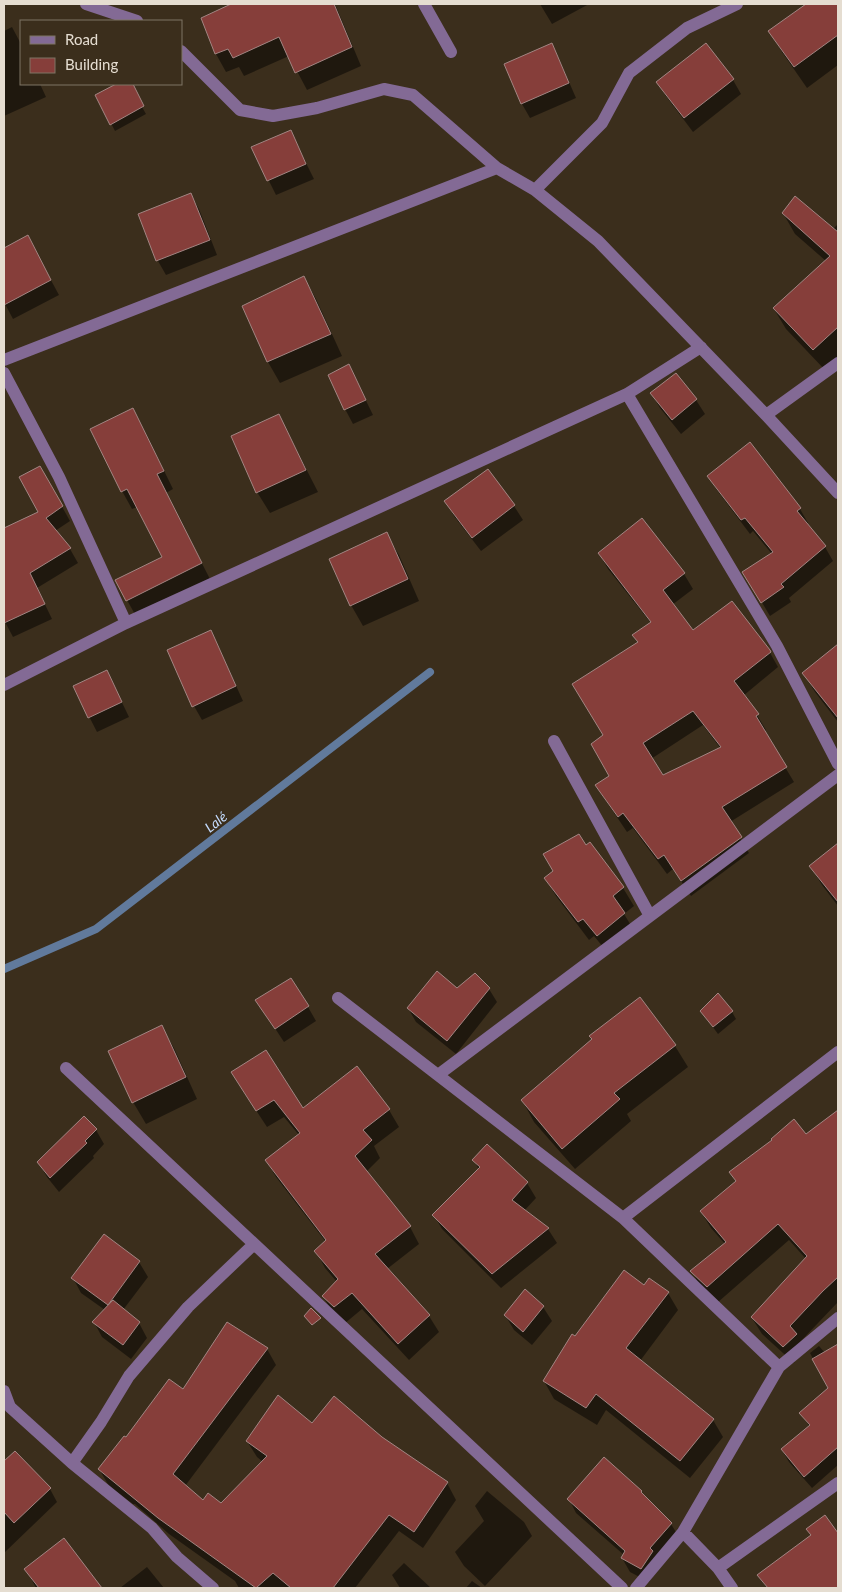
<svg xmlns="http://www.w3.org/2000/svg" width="842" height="1592" font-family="Lato,sans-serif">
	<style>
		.shadow { fill: #0007; fill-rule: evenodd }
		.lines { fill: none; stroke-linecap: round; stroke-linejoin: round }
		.stream { stroke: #617a9c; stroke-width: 8 }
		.building { fill: #863e3a; stroke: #a28582; fill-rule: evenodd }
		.minor { stroke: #836a95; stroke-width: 12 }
		.labels { text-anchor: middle; stroke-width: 4; stroke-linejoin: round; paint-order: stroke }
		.water-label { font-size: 14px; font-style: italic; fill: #c4dbfd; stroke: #3b2e1c }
	</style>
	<rect width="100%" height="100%" fill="#3b2e1c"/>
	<path class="shadow" d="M 234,4 L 335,4 L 361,66 L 307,90 L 289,56 L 244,76 L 239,67 L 226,72 L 216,54 L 202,19 Z
		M 540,4 L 589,4 L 552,24 Z
		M 808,4 L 837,4 L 838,6 L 838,65 L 807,88 L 782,52 L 770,31 Z
		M 12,27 L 21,44 L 21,84 L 40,84 L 46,97 L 4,116 L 4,31 Z
		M 551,44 L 559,59 L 576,98 L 530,118 L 522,104 L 505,65 Z
		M 706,45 L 733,80 L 741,94 L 693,132 L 666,96 L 657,82 Z
		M 118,84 L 129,84 L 146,114 L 115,131 L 97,96 Z
		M 290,131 L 314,179 L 276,195 L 252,147 Z
		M 191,195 L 199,209 L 217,255 L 166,275 L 158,261 L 140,215 Z
		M 783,213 L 833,229 L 838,224 L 838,358 L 825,370 L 786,329 L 774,309 L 826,261 L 795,234 Z
		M 27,236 L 59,295 L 13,319 L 4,302 L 4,249 Z
		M 304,277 L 316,299 L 342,356 L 280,383 L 268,362 L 243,306 Z
		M 349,366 L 373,415 L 353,424 L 345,409 Z
		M 675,374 L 696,400 L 705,414 L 681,434 L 660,408 L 652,394 Z
		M 279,416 L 318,492 L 270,513 L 257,492 Z
		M 143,428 L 173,489 L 166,493 L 211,581 L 137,618 L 127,600 L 164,557 L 137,507 L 132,509 L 122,491 L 92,430 Z
		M 40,467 L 70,521 L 55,531 L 70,549 L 78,563 L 37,588 L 52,619 L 13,637 L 4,620 L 4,529 L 40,512 Z
		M 488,470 L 514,506 L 523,520 L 481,551 L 454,516 L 446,501 Z
		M 708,476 L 800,509 L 808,523 L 806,524 L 825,547 L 833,561 L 789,598 L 791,602 L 770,616 L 744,572 L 772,554 L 753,531 L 750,534 L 717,490 Z
		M 642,520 L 684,574 L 693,589 L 672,605 L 693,632 L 769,651 L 778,667 L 743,696 L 757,715 L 766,730 L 764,732 L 794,782 L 730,822 L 749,853 L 691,896 L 673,869 L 667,874 L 633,828 L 627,832 L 596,786 L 611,776 L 605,736 L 639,643 L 634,636 L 651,623 L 608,569 L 599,553 ZM 703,725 L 721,749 L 662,777 L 651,759 Z
		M 386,534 L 399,555 L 419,601 L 363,626 L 351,605 Z
		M 210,632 L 218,646 L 243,701 L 202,720 L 194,706 Z
		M 838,646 L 838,722 L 815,692 L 804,674 Z
		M 114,686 L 129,717 L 97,732 L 74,687 Z
		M 590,844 L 623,888 L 634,906 L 624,914 L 635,932 L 608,953 L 594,936 L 589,940 L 556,896 L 545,878 Z
		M 838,844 L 838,906 L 822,885 L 811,867 Z
		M 475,975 L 489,989 L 497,1002 L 456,1054 L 416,1022 L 408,1008 L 457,989 Z
		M 640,999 L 675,1046 L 688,1067 L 627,1114 L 631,1121 L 575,1169 L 534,1122 L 522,1100 Z
		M 257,1001 L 308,1007 L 316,1021 L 284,1042 Z
		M 701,1011 L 732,1012 L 736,1019 L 718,1034 Z
		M 161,1027 L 174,1048 L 197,1099 L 146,1124 L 133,1102 Z
		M 357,1068 L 389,1110 L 399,1127 L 374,1146 L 380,1158 L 366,1172 L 410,1227 L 419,1244 L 387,1269 L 429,1316 L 439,1332 L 409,1360 L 362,1309 L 344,1324 L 333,1313 L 323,1296 L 337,1282 L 325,1268 L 316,1251 L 326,1242 L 276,1177 L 266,1160 L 299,1135 L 284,1117 L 267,1127 L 242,1089 L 302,1109 Z
		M 838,1112 L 838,1302 L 800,1342 L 794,1363 L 762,1334 L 752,1318 L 806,1259 L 789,1240 L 717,1303 L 701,1288 L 692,1271 L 725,1244 L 711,1228 L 701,1212 L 736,1182 L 731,1173 L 806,1136 Z
		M 96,1130 L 104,1144 L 93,1156 L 94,1158 L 59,1192 L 47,1177 L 39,1163 Z
		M 487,1145 L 527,1183 L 536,1198 L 524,1211 L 548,1229 L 557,1243 L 501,1288 L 442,1229 L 434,1215 L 479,1170 L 474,1160 Z
		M 104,1236 L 139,1262 L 148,1277 L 123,1310 L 139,1323 L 147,1338 L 131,1359 L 102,1337 L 94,1322 L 105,1310 L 81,1293 L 73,1278 Z
		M 644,1286 L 668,1293 L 678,1310 L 640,1361 L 713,1420 L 723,1437 L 690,1478 L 606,1410 L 597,1425 L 554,1399 L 544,1381 Z
		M 543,1307 L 552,1321 L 532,1345 L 514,1330 L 505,1315 Z
		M 819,1346 L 838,1368 L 838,1465 L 812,1488 L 789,1462 L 782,1450 L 810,1427 L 801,1413 L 829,1389 L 810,1353 Z
		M 267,1349 L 276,1365 L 185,1486 L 204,1502 L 221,1504 L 263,1462 L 257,1457 L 247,1441 L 312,1425 L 381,1438 L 447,1483 L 456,1500 L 423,1548 L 399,1531 L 355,1588 L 239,1588 L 235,1581 L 169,1534 L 135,1504 L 133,1504 L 109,1486 L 99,1469 L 126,1439 L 183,1391 Z
		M 15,1452 L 50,1489 L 57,1502 L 4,1553 L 4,1463 Z
		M 487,1491 L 524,1522 L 532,1536 L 485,1586 L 464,1566 L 455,1552 L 484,1521 L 475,1506 Z
		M 641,1491 L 645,1498 L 671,1524 L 679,1537 L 649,1582 L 630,1572 L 622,1558 L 624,1555 L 576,1513 L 569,1499 Z
		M 825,1517 L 838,1535 L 838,1588 L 767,1588 L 759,1575 L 812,1536 Z
		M 63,1540 L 100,1588 L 36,1588 L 26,1569 Z
		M 404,1563 L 431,1588 L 400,1588 L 392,1575 Z
		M 147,1567 L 164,1588 L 120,1588 Z
		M 472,1581 L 482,1588 L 466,1588 Z"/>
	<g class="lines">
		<path class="stream" d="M 4,969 L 96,929 L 430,672"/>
	</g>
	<path class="building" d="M 231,4 L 334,4 L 352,47 L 295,73 L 279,37 L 233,58 L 228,49 L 215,54 L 201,18 Z
		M 806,4 L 838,4 L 838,35 L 794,67 L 768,31 Z
		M 552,43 L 569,83 L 521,104 L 504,64 Z
		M 706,43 L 734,79 L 684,118 L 656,82 Z
		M 116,84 L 133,84 L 144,106 L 110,125 L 95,95 Z
		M 291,130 L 306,164 L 267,181 L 251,147 Z
		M 191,193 L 210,240 L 156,261 L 138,214 Z
		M 795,196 L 838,232 L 838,327 L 813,350 L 773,308 L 830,256 L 782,213 Z
		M 28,235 L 51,280 L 4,305 L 4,248 Z
		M 304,276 L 331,334 L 267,362 L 242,306 Z
		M 349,364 L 366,400 L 344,410 L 328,375 Z
		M 676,373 L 697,399 L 672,420 L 650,393 Z
		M 133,408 L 164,471 L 157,474 L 202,563 L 126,601 L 115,580 L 162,557 L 127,489 L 121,492 L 90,429 Z
		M 279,414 L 306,470 L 256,493 L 231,436 Z
		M 750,442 L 801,508 L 797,511 L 826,546 L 781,584 L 784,587 L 761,603 L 742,572 L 773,552 L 745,518 L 741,520 L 707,476 Z
		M 40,466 L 63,506 L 46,518 L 71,548 L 30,573 L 45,604 L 4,623 L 4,528 L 38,512 L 19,477 Z
		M 488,469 L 515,505 L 472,538 L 444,501 Z
		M 642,518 L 685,573 L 663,590 L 693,630 L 732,601 L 770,650 L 771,652 L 734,681 L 759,714 L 756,716 L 787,767 L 722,807 L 742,837 L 681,881 L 664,855 L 658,859 L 623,813 L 618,817 L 595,785 L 609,776 L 591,744 L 603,735 L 572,684 L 638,642 L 632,635 L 651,622 L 598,553 ZM 693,711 L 721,747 L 663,775 L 643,743 Z
		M 387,532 L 408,579 L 350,606 L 329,559 Z
		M 211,630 L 236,686 L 192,707 L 167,650 Z
		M 838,644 L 838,718 L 802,673 Z
		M 107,670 L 122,702 L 88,718 L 73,686 Z
		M 579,834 L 586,845 L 590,842 L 624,887 L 613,896 L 625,913 L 597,936 L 583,919 L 578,922 L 544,878 L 553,871 L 543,854 Z
		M 838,843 L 838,902 L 809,866 Z
		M 437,971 L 457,988 L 475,973 L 490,988 L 447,1041 L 407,1008 Z
		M 291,978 L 309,1006 L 275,1029 L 255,1000 Z
		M 718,993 L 733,1011 L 713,1027 L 700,1011 Z
		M 640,997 L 676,1045 L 614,1093 L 620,1099 L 562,1149 L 521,1100 L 592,1039 L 589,1036 Z
		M 162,1025 L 186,1077 L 132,1103 L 108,1051 Z
		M 266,1050 L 303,1108 L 357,1066 L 390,1109 L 363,1130 L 372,1140 L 355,1156 L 411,1226 L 375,1254 L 430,1315 L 398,1344 L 352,1293 L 334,1307 L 322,1296 L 338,1279 L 314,1251 L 326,1240 L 265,1160 L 300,1133 L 274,1100 L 256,1111 L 231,1072 Z
		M 838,1110 L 838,1277 L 823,1291 L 790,1326 L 797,1334 L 783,1347 L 751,1317 L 807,1256 L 778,1224 L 707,1287 L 690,1271 L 726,1242 L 700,1211 L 736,1181 L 729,1172 L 772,1140 L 771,1139 L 794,1119 L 806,1134 Z
		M 84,1116 L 97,1129 L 85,1141 L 87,1143 L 50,1178 L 37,1162 Z
		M 487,1144 L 528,1182 L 512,1200 L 549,1228 L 492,1274 L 432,1215 L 480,1167 L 472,1160 Z
		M 104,1234 L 140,1261 L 108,1305 L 71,1278 Z
		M 624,1270 L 644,1285 L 649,1278 L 669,1292 L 626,1348 L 714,1419 L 680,1461 L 596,1394 L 586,1408 L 543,1381 L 572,1334 L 575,1336 Z
		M 525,1289 L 544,1306 L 523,1332 L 504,1315 Z
		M 113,1300 L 140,1322 L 123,1345 L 92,1322 Z
		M 311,1308 L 321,1318 L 312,1325 L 304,1316 Z
		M 227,1322 L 268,1348 L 173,1474 L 203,1500 L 208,1493 L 221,1503 L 267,1456 L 246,1441 L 278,1395 L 312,1423 L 334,1396 L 382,1437 L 448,1482 L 414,1532 L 389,1515 L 333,1588 L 291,1588 L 273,1573 L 256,1588 L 158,1518 L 98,1469 L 124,1436 L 126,1437 L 169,1379 L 183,1389 Z
		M 838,1344 L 838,1447 L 804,1477 L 781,1449 L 810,1425 L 799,1413 L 828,1388 L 812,1359 Z
		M 15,1451 L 51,1488 L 14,1523 L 4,1512 L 4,1461 Z
		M 604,1457 L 642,1491 L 641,1492 L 672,1523 L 650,1548 L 653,1551 L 641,1569 L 621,1558 L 625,1551 L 567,1499 Z
		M 825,1515 L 838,1533 L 838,1588 L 768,1588 L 757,1575 L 811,1535 L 806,1529 Z
		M 64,1538 L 102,1588 L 39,1588 L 24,1569 Z"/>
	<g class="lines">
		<path class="minor" d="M 86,4 L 137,21
			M 424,4 L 451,52
			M 181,51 L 240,110 L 273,116 L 317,108 L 384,89 L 413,95 L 497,168 L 535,190 L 598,241 L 766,415 L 838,493
			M 535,190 L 602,123 L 629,73 L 687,28 L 737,4
			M 4,360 L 497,168
			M 4,373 L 59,477 L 126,623
			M 627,394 L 777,646 L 838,764
			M 766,415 L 838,363
			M 4,685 L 126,623 L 627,394 L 701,347
			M 554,741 L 650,916
			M 338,998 L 623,1218 L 779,1367
			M 66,1068 L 622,1588
			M 438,1075 L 838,775
			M 623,1218 L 838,1052
			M 4,1391 L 10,1407 L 72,1463 L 152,1528 L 177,1557 L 213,1588
			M 72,1463 L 101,1422 L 129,1376 L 188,1307 L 254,1244
			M 683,1532 L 718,1568 L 732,1588
			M 718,1568 L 838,1483
			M 636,1588 L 683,1532 L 779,1367 L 838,1318"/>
	</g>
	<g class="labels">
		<g class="water-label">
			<text transform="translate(216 822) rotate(-38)" y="5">Lalé</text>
		</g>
	</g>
	<rect width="842" height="1592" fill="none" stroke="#e5ddd1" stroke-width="10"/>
	<rect x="20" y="20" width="162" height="65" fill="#3b2e1c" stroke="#7f7464"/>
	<rect x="30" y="36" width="25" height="8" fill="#836a95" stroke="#7f7464"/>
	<text x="65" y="45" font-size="15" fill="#e5ddd1">Road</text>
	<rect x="30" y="58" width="25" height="15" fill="#863e3a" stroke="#7f7464"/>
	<text x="65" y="70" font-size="15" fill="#e5ddd1">Building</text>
</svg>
